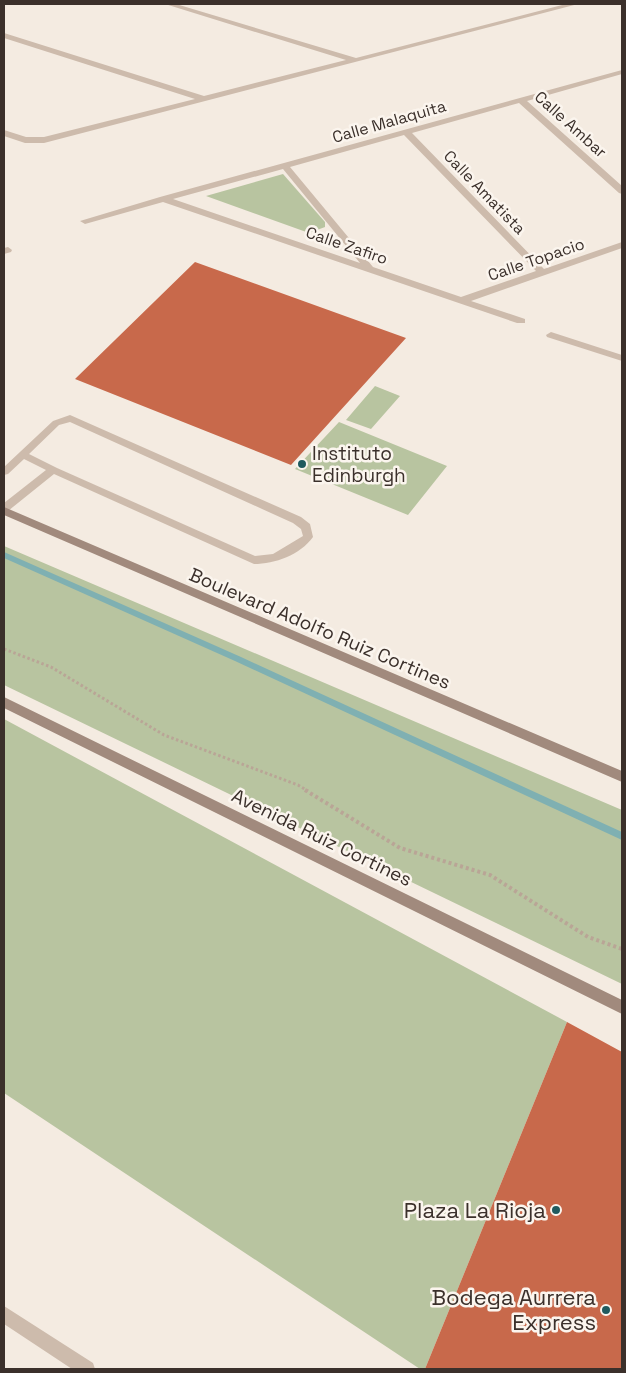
<svg xmlns="http://www.w3.org/2000/svg" width="626" height="1373" font-family="'Space Grotesk',sans-serif">
	<style>
		.green { fill: #b8c4a0 }
		.lines { fill: none; stroke-linecap: round; stroke-linejoin: round }
		.stream { fill: #7fb0b2; fill-rule: evenodd }
		.building { fill: #c8694b }
		.path-far1 { stroke: #b9a596; stroke-width: 3; stroke-dasharray: 2.5 2.5; stroke-linecap: butt }
		.path { stroke: #b9a596; stroke-width: 4; stroke-dasharray: 3 3; stroke-linecap: butt }
		.service { fill: #cdbbac; fill-rule: evenodd }
		.minor { fill: #cdbbac; fill-rule: evenodd }
		.secondary { fill: #a18a7d; fill-rule: evenodd }
		.poi-dot { fill: #1f5a5e; stroke: #fbf5ee; stroke-width: 2 }
		.labels { text-anchor: middle; stroke-width: 5; stroke-linejoin: round; paint-order: stroke }
		.far-street-label { font-size: 16px; fill: #3b302b; stroke: #fbf5ee }
		.poi-label { font-size: 19px; fill: #3b302b; stroke: #fbf5ee; text-anchor: start }
		.street-label { font-size: 19px; fill: #3b302b; stroke: #fbf5ee }
		.near-poi-label { font-size: 22px; fill: #3b302b; stroke: #fbf5ee; text-anchor: end }
	</style>
	<rect width="100%" height="100%" fill="#f4ebe1"/>
	<path class="green" d="M 283,174 L 325,222 L 325,227 L 309,233 L 206,196 Z
		M 375,386 L 400,396 L 371,429 L 346,420 Z
		M 339,422 L 447,466 L 408,515 L 295,469 Z
		M 4,546 L 622,810 L 622,984 L 4,685 Z
		M 4,719 L 567,1022 L 425,1369 L 420,1369 L 4,1093 Z"/>
	<g class="lines">
		<path class="stream" d="M 4,552 L 241,657 L 622,832 L 622,840 L 235,661 L 4,558 Z"/>
	</g>
	<path class="building" d="M 195,262 L 406,338 L 291,465 L 75,379 Z
		M 567,1022 L 622,1052 L 622,1369 L 425,1369 Z"/>
	<g class="lines">
		<path class="path-far1" d="M 4,649 L 51,667 L 164,735 L 298,785 L 308,791"/>
		<path class="path" d="M 305,790 L 400,848 L 490,875 L 588,937 L 622,949"/>
		<path class="service" d="M 8,247 L 12,250 L 11,252 L 4,254 L 4,248 Z
			M 70,415 L 301,517 L 310,524 L 313,537 C 300,555 275,564 254,564 L 54,474 L 8,511 L 4,512 L 4,503 L 46,470 L 24,459 L 8,474 L 4,475 L 4,467 L 53,421 ZM 70,422 L 293,523 L 301,529 L 303,536 L 273,554 L 255,556 L 57,468 L 29,454 L 59,425 Z"/>
		<path class="minor" d="M 165,4 L 176,4 L 356,58 L 566,4 L 578,4 L 44,143 L 25,143 L 4,136 L 4,130 L 26,137 L 44,137 L 195,99 L 4,38 L 4,33 L 204,96 L 346,60 Z
			M 622,70 L 622,74 L 527,101 L 622,186 L 622,194 L 619,193 L 519,103 L 412,133 L 544,269 L 622,242 L 622,248 L 471,301 L 525,319 L 525,323 L 517,323 L 163,202 L 85,224 L 80,221 L 160,197 ZM 404,135 L 536,271 L 461,297 L 373,267 L 290,167 ZM 283,169 L 360,263 L 173,199 Z
			M 551,332 L 622,355 L 622,361 L 547,337 L 546,335 Z
			M 4,1306 L 93,1363 L 95,1369 L 72,1369 L 4,1324 Z"/>
		<path class="secondary" d="M 4,507 L 622,771 L 622,782 L 4,515 Z
			M 4,697 L 622,1000 L 622,1014 L 4,708 Z"/>
	</g>
	<g class="poi-dot">
		<circle cx="302" cy="464" r="5"/>
		<circle cx="556" cy="1210" r="5"/>
		<circle cx="606" cy="1310" r="5"/>
	</g>
	<g class="labels">
		<g class="far-street-label">
			<text transform="translate(389 121) rotate(-16)" y="6">Calle Malaquita</text>
			<text transform="translate(571 124) rotate(42)" y="6">Calle Ambar</text>
			<text transform="translate(485 192) rotate(46)" y="6">Calle Amatista</text>
			<text transform="translate(347 245) rotate(19)" y="6">Calle Zafiro</text>
			<text transform="translate(536 259) rotate(-19)" y="6">Calle Topacio</text>
		</g>
		<g class="poi-label">
			<text x="312" y="460">Instituto<tspan x="312" dy="22">Edinburgh</tspan></text>
		</g>
		<g class="street-label">
			<text transform="translate(320 628) rotate(23)" y="7">Boulevard Adolfo Ruiz Cortines</text>
			<text transform="translate(322 837) rotate(26)" y="7">Avenida Ruiz Cortines</text>
		</g>
		<g class="near-poi-label">
			<text x="546" y="1218">Plaza La Rioja</text>
			<text x="596" y="1305">Bodega Aurrera<tspan x="596" dy="25">Express</tspan></text>
		</g>
	</g>
	<rect width="626" height="1373" fill="none" stroke="#3b302b" stroke-width="10"/>
</svg>
